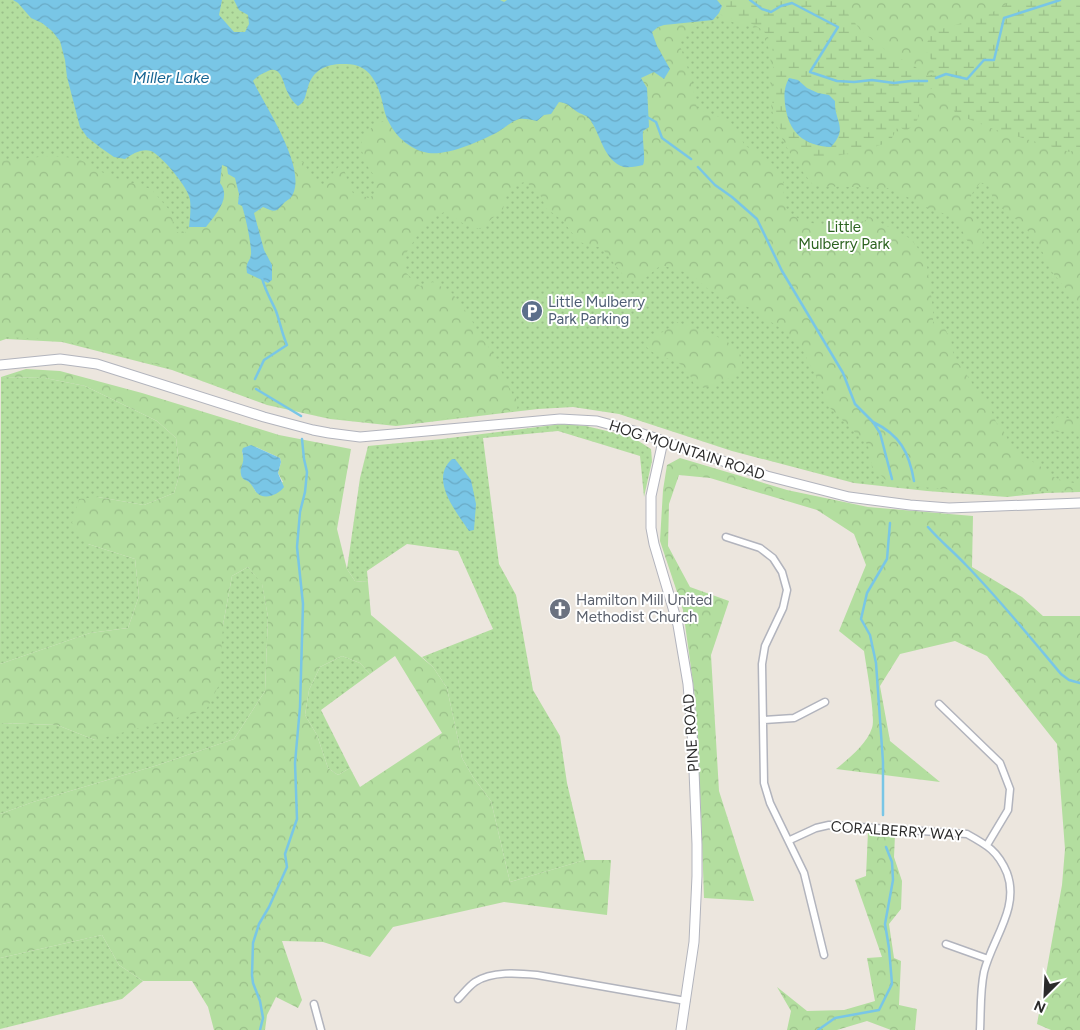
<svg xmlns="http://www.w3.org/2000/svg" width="1080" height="1030" font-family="Figtree,sans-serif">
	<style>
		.grass { fill: url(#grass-dots) }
		.forest { fill: url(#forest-crowns); fill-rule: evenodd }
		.wetland { fill: url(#wetland-marsh); fill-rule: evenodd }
		.water { fill: url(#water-waves) }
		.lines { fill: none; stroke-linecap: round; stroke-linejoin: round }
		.stream { stroke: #79c6e6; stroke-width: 2.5 }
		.street-casing { stroke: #b2b4bd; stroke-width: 9 }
		.secondary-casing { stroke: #b2b4bd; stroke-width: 11 }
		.street { stroke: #fff; stroke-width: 6 }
		.secondary { stroke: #fff; stroke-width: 9 }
		.labels { text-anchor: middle; stroke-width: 4; stroke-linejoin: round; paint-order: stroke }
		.park-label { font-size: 15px; fill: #2c6320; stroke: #fff }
		.service-label { font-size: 15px; fill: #4e5e75; stroke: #fff; text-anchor: start }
		.street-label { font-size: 15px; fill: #2b2b2b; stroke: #fff }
		.worship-label { font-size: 15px; fill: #5b616d; stroke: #fff; text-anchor: start }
		.water-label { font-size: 16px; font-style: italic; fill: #176592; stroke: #fff }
	</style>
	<defs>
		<pattern id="grass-dots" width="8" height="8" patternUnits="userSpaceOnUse" patternTransform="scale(1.25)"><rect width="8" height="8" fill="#b3de9f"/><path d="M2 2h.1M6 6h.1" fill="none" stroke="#9abf89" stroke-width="1.8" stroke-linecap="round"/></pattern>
		<pattern id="forest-crowns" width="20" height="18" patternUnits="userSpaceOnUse" patternTransform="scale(1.25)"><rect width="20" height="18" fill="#b3de9f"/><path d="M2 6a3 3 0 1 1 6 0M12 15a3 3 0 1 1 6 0" fill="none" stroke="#9abf89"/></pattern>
		<pattern id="wetland-marsh" width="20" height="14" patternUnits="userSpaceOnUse" patternTransform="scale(1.25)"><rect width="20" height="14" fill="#b3de9f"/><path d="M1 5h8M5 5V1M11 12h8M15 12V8" fill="none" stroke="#9abf89"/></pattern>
		<pattern id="water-waves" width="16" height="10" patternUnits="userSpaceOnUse" patternTransform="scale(1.25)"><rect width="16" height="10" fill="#79c6e6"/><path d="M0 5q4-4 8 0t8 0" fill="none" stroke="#69aac5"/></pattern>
	</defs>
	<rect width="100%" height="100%" fill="#ece6de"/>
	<path class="grass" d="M 0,0 L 1080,0 L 1080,492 L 1046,493 L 1007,497 L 927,491 L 854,483 L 732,451 L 619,414 L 573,407 L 538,409 L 396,426 L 330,419 L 267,405 L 172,370 L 62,342 L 6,339 L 0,341 Z
		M 1,377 L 45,378 L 85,386 L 157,421 L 176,438 L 180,473 L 174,493 L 144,505 L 98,497 L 88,544 L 135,559 L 139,596 L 128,628 L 90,633 L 0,664 Z
		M 562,424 L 586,426 L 632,437 L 651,449 L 652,461 L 644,497 L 640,456 L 558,431 L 483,438 L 499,564 L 516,595 L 533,690 L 560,736 L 567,783 L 585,860 L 510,882 L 491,801 L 473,777 L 462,758 L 447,688 L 433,667 L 422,657 L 493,629 L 458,551 L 407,544 L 367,571 L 368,582 L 355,581 L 347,569 L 360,478 L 368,446 L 442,439 Z
		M 248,567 L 262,583 L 268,617 L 265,691 L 234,739 L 158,765 L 33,802 L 0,814 L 0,723 L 57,725 L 95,740 L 223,625 L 232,576 Z
		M 342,656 L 360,663 L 370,674 L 321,710 L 350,768 L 338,775 L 328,768 L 317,735 L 305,715 L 309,690 L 320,667 Z
		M 102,935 L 119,965 L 143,981 L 122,999 L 0,1029 L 0,958 Z"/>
	<path class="forest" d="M 717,0 L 1080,0 L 1080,303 L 1078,303 L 1052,272 L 1041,249 L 1032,236 L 1022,224 L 995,203 L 987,183 L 980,183 C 949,217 996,224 980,249 L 974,249 L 966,239 L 959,223 L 949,214 L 936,212 L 890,188 L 814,186 C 796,164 778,138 772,110 C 766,84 779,54 760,32 C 753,24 741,26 732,22 C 727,20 723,16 719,13 L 722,6 Z
		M 683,23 L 694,23 L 698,26 L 689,30 L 678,40 L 691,78 L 697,108 C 721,121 734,114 744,145 C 758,153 779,163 783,181 C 785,192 781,205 791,214 C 799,222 844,232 854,228 C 859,226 865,220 870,217 L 911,239 L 926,259 L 933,309 L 933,324 L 944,327 L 951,340 L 954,358 L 965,372 L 977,391 L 989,405 L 996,422 L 1004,432 L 1010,444 L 1023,456 L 1040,466 L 1047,474 L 1063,481 L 1080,484 L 1080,490 L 1044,491 L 1007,495 L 890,484 L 872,467 L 868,445 L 827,405 L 822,388 L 801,347 L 783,330 L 750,308 L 709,290 L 691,274 L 661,265 L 643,280 L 627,280 L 602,248 L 579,242 L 563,221 L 546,208 L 538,190 L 525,182 L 513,185 L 507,194 L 503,209 L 480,229 L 465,225 L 446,211 L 433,218 L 417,236 L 405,255 L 404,271 L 420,286 L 433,282 L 452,293 L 470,317 L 480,336 L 490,349 L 513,395 L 518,401 L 517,410 L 396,425 L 331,418 L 268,404 L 172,368 L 61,340 L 5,337 L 0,339 L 0,161 L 49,156 L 77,158 L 109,176 L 151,189 L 172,213 L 173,225 L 175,232 L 185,233 L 189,227 L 206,227 L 220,183 L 222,165 C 237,169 240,190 238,203 C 246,208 252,244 251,254 C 250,263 245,260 247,273 L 268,283 L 272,265 L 264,250 L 254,213 L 263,207 L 272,212 L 296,182 L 294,170 L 297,162 L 303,162 L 312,177 L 323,185 L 339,166 L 344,169 L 349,186 L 353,193 L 369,198 L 376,193 L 377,180 L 366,164 L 361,148 L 362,137 C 369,130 378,120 389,121 L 393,129 L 401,139 L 424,152 L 458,148 L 496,133 L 519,119 L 538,121 L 544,115 L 551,114 L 559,102 C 568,103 570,107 577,111 C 591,119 592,122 598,136 L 646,160 L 642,142 L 644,131 L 649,127 L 647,88 L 641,78 L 654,72 L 662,57 L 653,38 L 652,32 C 662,23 672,26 683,23 Z
		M 677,322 C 692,328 735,338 741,356 C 744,362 740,370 738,375 L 704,388 L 694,384 C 691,378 689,371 684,367 C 672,356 650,358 644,342 L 652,335 L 663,332 Z
		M 26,369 L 60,371 L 142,393 L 279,435 L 351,449 L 337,529 L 347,569 L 355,581 L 368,582 L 371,615 L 433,667 L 447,688 L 462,758 L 473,777 L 491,801 L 510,882 L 585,860 L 611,860 L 607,915 L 504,902 L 393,927 L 370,957 L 323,942 L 282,941 L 302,1000 L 298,1008 L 276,997 L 267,1015 L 265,1030 L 214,1030 L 208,1007 L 192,981 L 143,981 L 119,965 L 102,935 L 0,958 L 0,814 L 33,802 L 158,765 L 234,739 L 265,691 L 268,617 L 262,584 L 248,567 L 232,576 L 223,625 L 219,685 L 206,710 L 95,740 L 57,725 L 0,723 L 0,664 L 90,633 L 128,628 L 139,596 L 135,559 L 88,544 L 72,523 L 79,499 L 98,497 L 144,505 L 174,493 L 180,473 L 176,438 L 157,421 L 85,386 L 45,378 L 1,377 ZM 256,447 L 280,458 L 281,462 L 278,473 L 283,482 L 256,492 L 251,483 L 242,477 L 241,474 L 244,459 L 242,451 ZM 342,656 L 360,663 L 370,674 L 395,656 L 442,733 L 360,787 L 350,768 L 338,775 L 328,768 L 317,735 L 305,715 L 309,690 L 320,667 Z
		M 1057,417 L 1080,419 L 1080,430 L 1057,432 L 1051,428 Z
		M 680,458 L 787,490 L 868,507 L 973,516 L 972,567 L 1022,597 L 1043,616 L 1080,616 L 1080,1030 L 1051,1030 L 1037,1024 L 1062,885 L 1065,849 L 1057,744 L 987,656 L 955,641 L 900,654 L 880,686 L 890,741 L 940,782 L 836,769 C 848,759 867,744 872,728 C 876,718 866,665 864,651 L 839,631 L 866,565 L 854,534 L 817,510 L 710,478 L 679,475 L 669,504 L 668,546 L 690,587 L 729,601 L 711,655 L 719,791 L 754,901 L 704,898 L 701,811 L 695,697 L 683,610 L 660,541 L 663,490 L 667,465 Z
		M 868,831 L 895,835 L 894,857 L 902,881 L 901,909 L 889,924 L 894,958 L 901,961 L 899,1005 L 917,1009 L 915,1030 L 891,1030 L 867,1021 L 837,1030 L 787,1030 L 791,1011 L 777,987 L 807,1011 L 844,1010 L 875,1001 L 867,958 L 882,957 L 855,880 L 866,876 Z"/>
	<path class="wetland" d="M 722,0 L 838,0 L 861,31 L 892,55 L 912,64 L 925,75 L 933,75 L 935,66 L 925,49 L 931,32 L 986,16 L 1013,0 L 1080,0 L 1080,147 L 1070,152 L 996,130 L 956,114 L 942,90 L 931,89 L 920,93 C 917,112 925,118 906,131 L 898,126 L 890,142 C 872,148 824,162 807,156 C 795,152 788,143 782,133 C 777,122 772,109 772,96 C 772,79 777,56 769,39 C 762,24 746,22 731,18 ZM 798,80 C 804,85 809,89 816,92 C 825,96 828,94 835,101 L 835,109 L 839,120 Z"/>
	<path class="water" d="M 13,0 L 222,0 L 219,15 L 234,32 L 245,32 L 249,24 L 248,15 L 239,10 L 234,0 L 500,0 L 504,2 L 507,0 L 717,0 L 722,6 L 719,13 L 713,20 L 664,25 L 658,27 L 652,32 L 657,46 L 670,69 L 664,79 L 654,72 L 641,78 L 647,88 L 649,127 L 643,131 C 642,141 646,159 643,165 C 638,166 630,168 624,167 C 604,161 601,136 591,121 C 587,114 581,115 576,111 C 569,106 568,103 559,102 L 551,114 L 544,115 L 537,121 C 532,120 524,118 519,119 C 510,122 504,129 496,133 C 478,142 443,158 424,152 C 405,147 391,131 385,113 C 382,101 380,88 372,77 C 366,68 357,64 346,64 C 328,63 313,69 308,87 C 305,95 306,102 298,106 C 294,103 290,98 288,93 C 283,85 282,63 266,72 C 261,74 256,77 253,81 C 265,106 306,166 293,194 C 292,197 288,200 285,202 C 276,212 276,213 263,207 L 254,213 L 264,250 L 272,265 L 272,280 L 268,283 L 247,273 C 245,261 250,263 251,254 C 252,246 245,214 242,206 L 238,204 L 239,194 L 235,178 L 228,174 L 227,167 L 222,165 L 220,183 C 232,198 215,215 206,227 L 189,227 C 190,219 191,208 190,200 C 189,188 161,155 151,151 C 142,148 132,154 125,159 L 114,157 L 101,148 L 87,137 L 80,127 L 67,77 L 65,60 L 60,41 L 52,31 L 42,23 L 31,18 L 18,3 Z
		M 789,78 L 798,80 L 807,88 L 818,93 L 829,95 L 835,101 C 834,122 849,127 831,147 C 804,146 788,132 785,104 C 784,94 784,88 789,78 Z
		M 251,445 L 280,458 L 281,462 L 278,473 L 284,487 C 278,495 264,501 256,492 C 254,489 252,485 249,482 C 246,480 241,479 241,474 C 239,466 246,465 242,451 L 243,448 Z
		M 452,459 L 455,459 L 471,480 L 476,504 L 474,530 L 469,531 C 456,511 429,480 452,459 Z"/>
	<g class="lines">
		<path class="stream" d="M 750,0 L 762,9 L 771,12 L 781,6 L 792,3 L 838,27 L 810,72 L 837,81 L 854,82 L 872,80 L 894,83 L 911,81 L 927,81
			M 936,78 L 946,74 L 967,79 L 984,60 L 994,60 L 1004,18 L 1060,0
			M 647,117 L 656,122 L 662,138 L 691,159
			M 698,167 L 715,185 L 732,197 L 757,219 L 782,271 L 843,373 L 855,404 L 873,422 L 880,433 L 892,479
			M 255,379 L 264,360 L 287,345 C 282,334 280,322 276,311 C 271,300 265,290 262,278
			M 256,389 L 301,416
			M 873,422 C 900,435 909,452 914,481
			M 928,527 C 940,541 954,552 966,565 C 1000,600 1030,637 1061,674 L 1069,680 L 1080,683
			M 883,815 L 883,762 L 876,663 L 870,635 L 861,619 L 867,593 L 887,559 L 890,523
			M 260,1030 L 263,1018 L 260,1001 L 253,983 L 252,975 L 253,943 L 259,924 L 269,907 L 287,867 L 285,854 L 297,819 L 295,763 L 300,707 L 303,604 L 297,547 L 300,512 L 305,492 L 307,472 L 304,459 L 302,439
			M 818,1030 L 835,1018 L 879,1010 L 892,984 L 889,948 L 885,924 L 893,880 L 892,862 L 886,847"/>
		<g class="street-casing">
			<path id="street" d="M 726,537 L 760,548 L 773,558 L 782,572 L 787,590 L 783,608 L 765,646 L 762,664 L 764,783 L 770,803 L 804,873 L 824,955
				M 939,704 L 1000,763 L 1010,789 L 1008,810 L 987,845
				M 764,720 L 794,718 L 825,702
				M 790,840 L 816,828 L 829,825 L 967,834 C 987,845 998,851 1007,873 C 1020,908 992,939 984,972 C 980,991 981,1011 980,1030
				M 946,944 L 988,959
				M 458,999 C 463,994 469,986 475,982 C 492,971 518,973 537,975 L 686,1001
				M 314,1004 L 321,1030"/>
		</g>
		<g class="secondary-casing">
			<path id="secondary" d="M 0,365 L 60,359 L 97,364 L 264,417 L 313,430 L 329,433 L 360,437 L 560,419 L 597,421 L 634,431 L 767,476 L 849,497 L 910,505 L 949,508 L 1080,503
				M 663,441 L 651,496 L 651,528 L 654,544 L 678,625 L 688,684 L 693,746 L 697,844 L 697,876 L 694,942 L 681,1030"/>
		</g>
		<use href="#street" class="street"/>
		<use href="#secondary" class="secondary"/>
	</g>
	<defs>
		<g id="parking-disc" transform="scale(1.125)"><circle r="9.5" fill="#5c6f8a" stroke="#fff"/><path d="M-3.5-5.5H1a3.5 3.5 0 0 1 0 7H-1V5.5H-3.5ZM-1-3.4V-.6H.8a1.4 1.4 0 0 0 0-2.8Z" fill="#fff"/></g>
		<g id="church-disc" transform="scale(1.125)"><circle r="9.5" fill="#6b7280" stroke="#fff"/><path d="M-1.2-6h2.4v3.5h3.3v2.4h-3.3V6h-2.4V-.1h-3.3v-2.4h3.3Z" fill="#fff"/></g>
	</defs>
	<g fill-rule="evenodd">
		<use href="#parking-disc" x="532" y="311"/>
		<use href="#church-disc" x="560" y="609"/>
	</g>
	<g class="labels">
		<g class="park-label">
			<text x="844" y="232">Little<tspan x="844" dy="17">Mulberry Park</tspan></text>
		</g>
		<g class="service-label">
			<text x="548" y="307">Little Mulberry<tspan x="548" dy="17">Park Parking</tspan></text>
		</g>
		<g class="street-label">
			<text transform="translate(687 450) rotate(18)" y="5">HOG MOUNTAIN ROAD</text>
			<text transform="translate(691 733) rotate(-94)" y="5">PINE ROAD</text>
			<text transform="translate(897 831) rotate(4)" y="5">CORALBERRY WAY</text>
		</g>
		<g class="worship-label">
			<text x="576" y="605">Hamilton Mill United<tspan x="576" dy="17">Methodist Church</tspan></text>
		</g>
		<g class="water-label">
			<text x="171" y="83">Miller Lake</text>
		</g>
	</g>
	<g transform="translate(1045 995) rotate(204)" stroke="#ffffff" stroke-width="4" paint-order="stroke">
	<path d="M0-4L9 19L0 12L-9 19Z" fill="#2b2b2b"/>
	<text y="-8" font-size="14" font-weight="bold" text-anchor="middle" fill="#2b2b2b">N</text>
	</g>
</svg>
